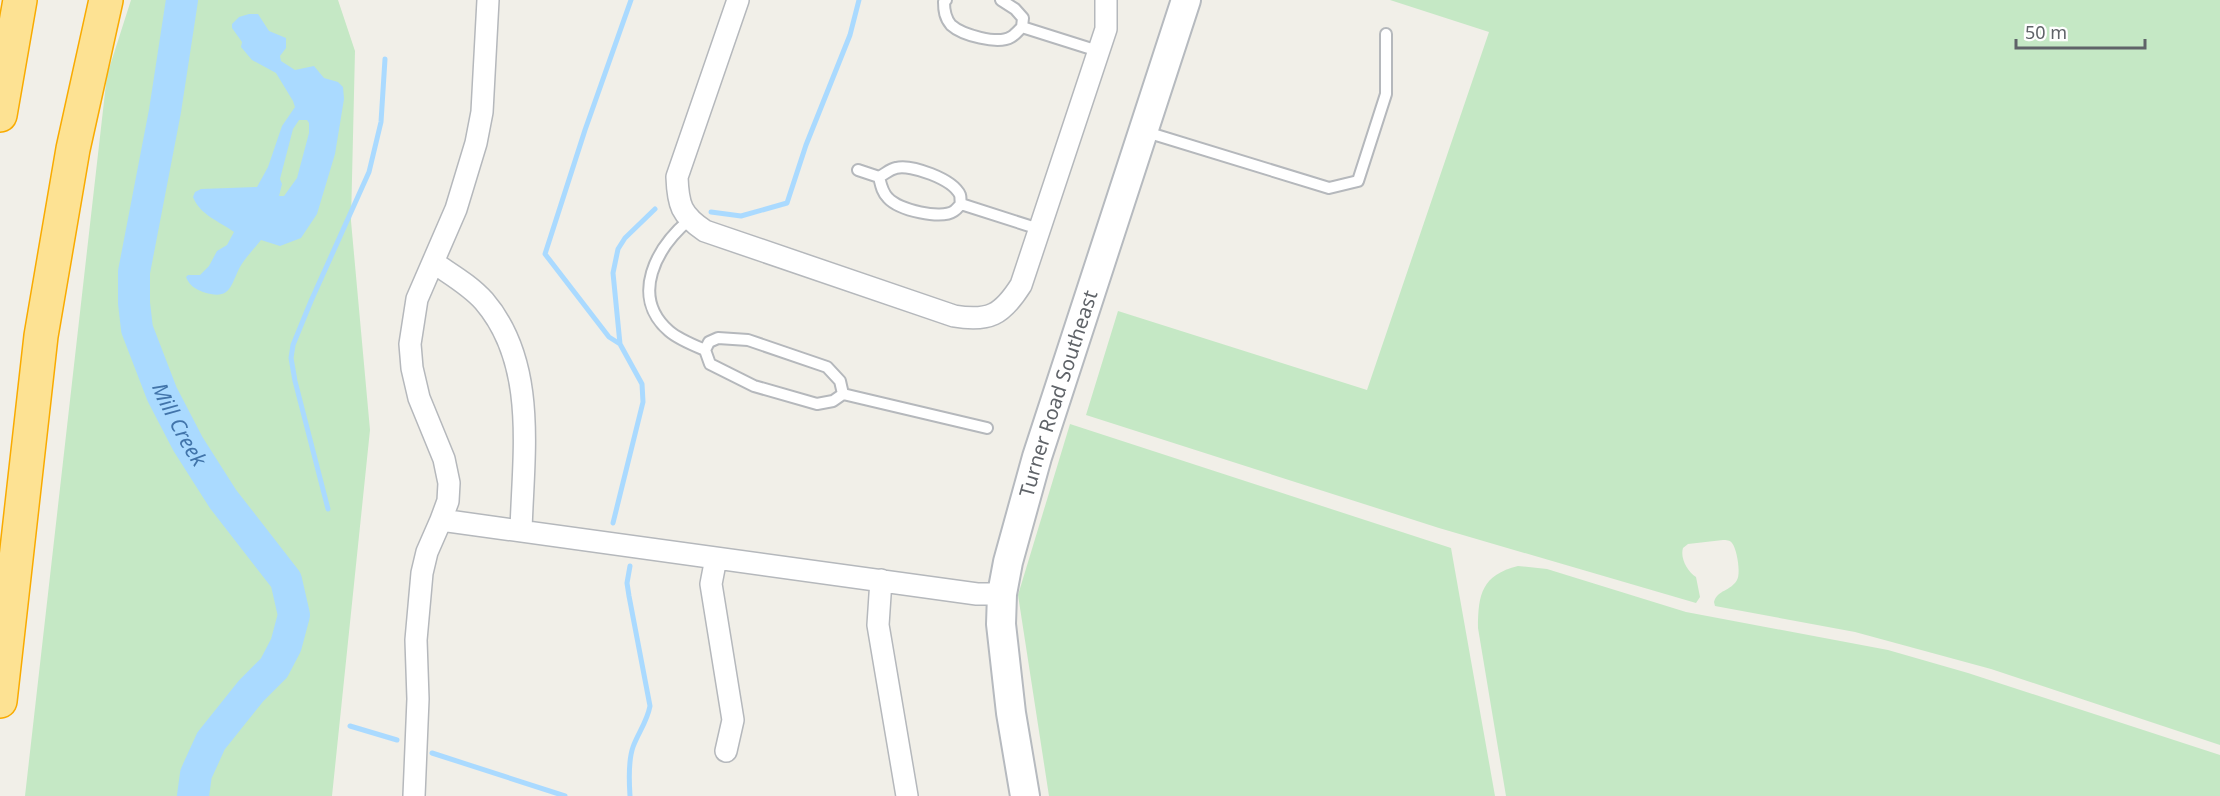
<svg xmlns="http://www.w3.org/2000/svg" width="2220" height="796" font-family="'Noto Sans',sans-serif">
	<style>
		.green { fill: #c5e8c5 }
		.water { fill: #aadaff; fill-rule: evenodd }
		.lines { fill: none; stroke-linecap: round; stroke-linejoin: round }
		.stream { stroke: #aadaff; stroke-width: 5 }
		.river { stroke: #aadaff; stroke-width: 32 }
		.lane-casing { stroke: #b5b8bc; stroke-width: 14 }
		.street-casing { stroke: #b5b8bc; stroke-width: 24 }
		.secondary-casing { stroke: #b6babf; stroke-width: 32 }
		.highway-casing { stroke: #f9ab00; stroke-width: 36 }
		.lane { stroke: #fff; stroke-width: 10 }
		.street { stroke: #fff; stroke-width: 21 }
		.secondary { stroke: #fff; stroke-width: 28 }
		.highway { stroke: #fde293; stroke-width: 33 }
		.labels { text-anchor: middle; stroke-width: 5; stroke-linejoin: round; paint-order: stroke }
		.street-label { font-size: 20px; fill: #5f6368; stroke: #fff }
		.water-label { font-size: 21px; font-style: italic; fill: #4174aa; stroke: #fff }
	</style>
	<rect width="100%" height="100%" fill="#f1efe8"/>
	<path class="green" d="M 131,0 L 338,0 L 355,51 L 351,221 L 370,430 L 332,796 L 25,796 L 107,75 Z
		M 1390,0 L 2220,0 L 2220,745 L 1991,669 L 1855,632 L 1715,606 L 1714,602 C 1717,590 1731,591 1737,580 C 1741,573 1737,549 1732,543 C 1730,540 1726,540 1723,540 L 1688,544 L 1683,548 C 1680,558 1687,571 1696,577 L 1700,597 L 1696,603 L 1439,528 L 1086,415 L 1118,311 L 1367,390 L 1489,32 Z
		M 1070,424 L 1451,548 L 1495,796 L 1049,796 L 1018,595 Z
		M 1518,566 L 1547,569 L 1686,612 L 1888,650 L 1968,673 L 2220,755 L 2220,796 L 1506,796 L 1478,628 C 1478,594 1482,575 1518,566 Z"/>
	<path class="water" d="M 249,14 L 258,14 L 269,31 L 286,38 L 286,48 L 280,56 L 281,61 L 295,70 L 314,66 L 324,78 L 338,82 L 343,87 L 344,99 L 335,154 L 317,214 L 301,238 L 280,246 L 261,240 C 254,249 245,258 240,267 C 230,286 231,301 203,292 C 195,289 189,285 186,277 L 188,275 L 200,275 L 209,266 L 217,251 L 227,245 L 234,232 C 219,221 200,215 193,197 L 195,192 L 201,189 L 257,187 L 268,167 L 282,126 L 295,107 L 293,101 L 276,73 L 252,60 L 241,47 L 242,42 L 232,28 L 232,24 L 239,17 ZM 299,120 L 307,120 L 309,123 L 309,133 L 297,178 L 284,196 L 279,196 L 282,184 L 280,179 L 293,129 Z"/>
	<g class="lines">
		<path class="stream" d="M 711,212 L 741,216 L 787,203 L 806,145 L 850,35 L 859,0
			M 620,344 L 609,337 L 545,254 L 585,130 L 631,0
			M 328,509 L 295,381 L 291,358 L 293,345 L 311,301 L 369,172 L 381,122 L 385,59
			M 613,523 L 643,402 L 642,384 L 620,344 L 613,273 L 618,249 L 625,238 L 655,209
			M 350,726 L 397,740
			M 432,753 L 565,796
			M 630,796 C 629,781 628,761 633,747 C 638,733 647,722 650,706 L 629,596 L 627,583 L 630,566"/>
		<path class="river" id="s1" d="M 182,0 L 165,111 L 134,272 L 134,303 L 137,329 L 162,394 L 188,444 L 223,499 L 286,580 L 294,615 L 286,645 L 274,668 L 251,691 L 211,741 L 196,774 L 193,796"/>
		<g class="lane-casing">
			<path id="lane" d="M 946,0 L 944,2 C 944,11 945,18 951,25 C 962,35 998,45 1011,37 C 1015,35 1019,30 1022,27 L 1023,18 L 1015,9 L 1001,0
				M 1022,27 L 1098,51
				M 1143,131 L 1329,188 L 1358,181 L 1386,94 L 1386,34
				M 858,170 L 879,177
				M 961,204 C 960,201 961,198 960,195 C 953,179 911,164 896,168 C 890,169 885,174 879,177 C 881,185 882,192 888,198 C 899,210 941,220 954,211 C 957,209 959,206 961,204 L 1039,229
				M 689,220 C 657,247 629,296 669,331 C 678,339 693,345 705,350
				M 843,394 L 840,381 L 827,367 L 748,340 L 718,338 L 709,342 L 705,350 L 710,364 L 754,386 L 817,404 L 833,401 L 843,394 L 987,428"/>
		</g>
		<g class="street-casing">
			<path id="street" d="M 738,0 L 677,177 C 678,205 681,215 705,231 L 954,316 C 989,322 1002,315 1021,285 L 1106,29 L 1106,0
				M 433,262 C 450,274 470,285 484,301 C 538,364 523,455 521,531
				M 441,520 L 448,501 L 449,483 L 444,459 L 419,398 L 412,368 L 410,344 L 417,299 L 456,209 L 476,143 L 482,112 L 488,0
				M 716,558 L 711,584 L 733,720 L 726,751
				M 881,580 L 878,625 L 907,796
				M 414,796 L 418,699 L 416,640 L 422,573 L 427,552 L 441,520 L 977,594 L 1002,594"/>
		</g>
		<g class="secondary-casing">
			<g id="secondary">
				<path id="s2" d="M 1025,796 L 1011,713 L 1001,624 L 1002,594 L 1008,562 L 1037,457 L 1186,0"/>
			</g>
		</g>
		<g class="highway-casing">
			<path id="highway" d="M 0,115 L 20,0
				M 0,701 L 41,336 L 73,149 L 106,0"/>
		</g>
		<use href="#lane" class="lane"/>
		<use href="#street" class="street"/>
		<use href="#secondary" class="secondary"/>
		<use href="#highway" class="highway"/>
	</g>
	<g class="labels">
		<g class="street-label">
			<text dy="7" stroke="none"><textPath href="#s2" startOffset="412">Turner Road Southeast</textPath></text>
		</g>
		<g class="water-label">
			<text dy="7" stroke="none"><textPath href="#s1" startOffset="438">Mill Creek</textPath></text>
		</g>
	</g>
	<path d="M2016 39v9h129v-9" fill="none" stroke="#5f6368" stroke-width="3"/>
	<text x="2025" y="39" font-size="18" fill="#5f6368" stroke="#ffffff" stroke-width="4.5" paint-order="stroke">50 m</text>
</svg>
